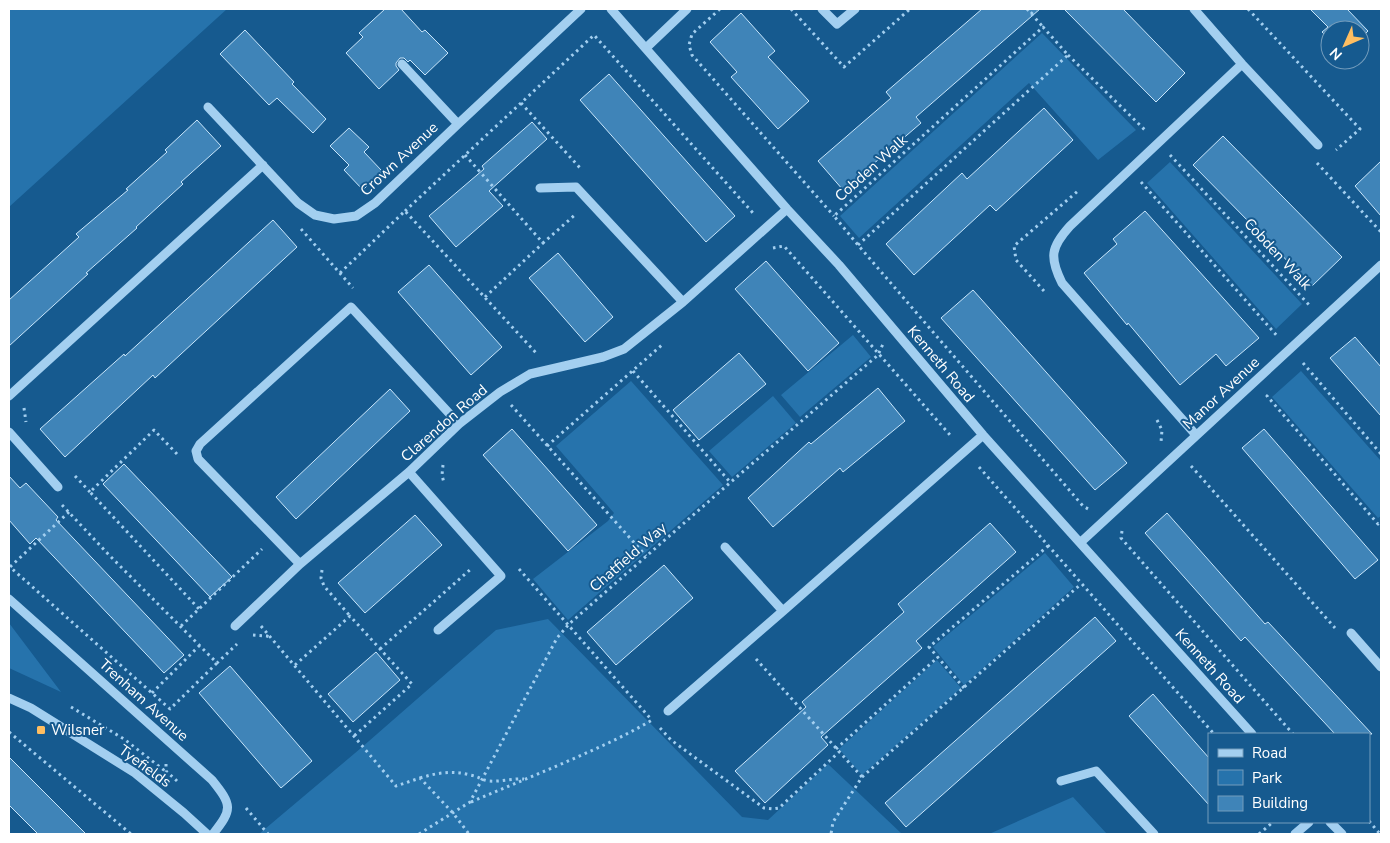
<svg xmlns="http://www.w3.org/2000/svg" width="1390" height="843" font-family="'Nunito Sans',sans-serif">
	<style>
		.green { fill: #2673ac }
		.building { fill: #3f84b8; stroke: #c9e6fb }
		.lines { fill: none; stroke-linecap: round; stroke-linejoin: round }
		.path { stroke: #a3cff0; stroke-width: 3; stroke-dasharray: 2.5 4; stroke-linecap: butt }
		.minor { stroke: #a3cff0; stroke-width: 9 }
		.poi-dot { fill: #ffbe61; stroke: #165a8f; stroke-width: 2 }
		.labels { text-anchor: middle; stroke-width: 4; stroke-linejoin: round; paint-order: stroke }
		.street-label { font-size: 15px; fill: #fff; stroke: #165a8f }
		.poi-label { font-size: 15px; fill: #fff; stroke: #165a8f; text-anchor: start }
	</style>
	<rect width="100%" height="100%" fill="#165a8f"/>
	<path class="green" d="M 9,9 L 227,9 L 9,207 Z
		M 1042,33 L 1136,130 L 1098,160 L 1029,83 L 859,238 L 840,216 Z
		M 1170,162 L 1302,304 L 1276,329 L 1147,183 Z
		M 853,335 L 871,357 L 800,417 L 781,395 Z
		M 1301,371 L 1381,461 L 1381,516 L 1378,518 L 1272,397 Z
		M 631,381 L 723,485 L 568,620 L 533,579 L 608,521 L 614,513 L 556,446 Z
		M 773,396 L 796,423 L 732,477 L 709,451 Z
		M 1045,553 L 1074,587 L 964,685 L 933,647 Z
		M 548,619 L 742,817 L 768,820 L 828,764 L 902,834 L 259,834 L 361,748 L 496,630 Z
		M 9,623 L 61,692 L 9,668 Z
		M 937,660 L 961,688 L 862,775 L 839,749 Z
		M 1073,797 L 1107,834 L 989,834 Z"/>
	<path class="building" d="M 385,9 L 401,9 L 422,32 L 425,30 L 448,53 L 425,75 L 410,60 L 408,62 L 404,58 L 400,58 L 396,63 L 396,66 L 399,70 L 379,89 L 346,53 L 363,37 L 359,33 Z
		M 982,9 L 1040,9 L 916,117 L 921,123 L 843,190 L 818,161 L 891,98 L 886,92 Z
		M 1064,9 L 1123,9 L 1185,73 L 1156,102 Z
		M 1310,9 L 1347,9 L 1368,31 L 1360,39 L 1360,30 L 1330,30 L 1330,40 L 1322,32 L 1328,27 Z
		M 741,13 L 775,51 L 768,57 L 809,101 L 778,129 L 731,77 L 737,72 L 710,42 Z
		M 245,30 L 294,82 L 292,84 L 326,119 L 313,133 L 277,98 L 269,105 L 220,54 Z
		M 609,74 L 735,216 L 706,242 L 580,100 Z
		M 1044,108 L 1073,140 L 996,211 L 990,205 L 914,275 L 886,244 L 962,173 L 967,179 Z
		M 197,120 L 221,146 L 181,182 L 183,184 L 136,227 L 137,228 L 86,273 L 88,274 L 9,346 L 9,300 L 79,237 L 76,234 L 128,190 L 126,189 L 167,152 L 165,150 Z
		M 532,122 L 547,139 L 489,191 L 503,206 L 456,247 L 429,216 L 484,169 L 482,166 Z
		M 349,128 L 369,147 L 364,152 L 382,171 L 363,190 L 344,170 L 349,165 L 330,146 Z
		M 1223,136 L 1342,257 L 1312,286 L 1193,165 Z
		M 1381,161 L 1381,216 L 1355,186 Z
		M 1145,211 L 1259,338 L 1226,366 L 1216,354 L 1180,385 L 1128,323 L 1127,325 L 1084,273 L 1117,244 L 1113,239 Z
		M 273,220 L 297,247 L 155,378 L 153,375 L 65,457 L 40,429 L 124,354 L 125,356 Z
		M 558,253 L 613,317 L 585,342 L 529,278 Z
		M 766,261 L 839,343 L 808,371 L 735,289 Z
		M 429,265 L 502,347 L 471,375 L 398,292 Z
		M 973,290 L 1127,463 L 1095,490 L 941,318 Z
		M 1355,337 L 1381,367 L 1381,416 L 1330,358 Z
		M 739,353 L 766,384 L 699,440 L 673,410 Z
		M 878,388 L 905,421 L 843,472 L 840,468 L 773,527 L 748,498 L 809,442 L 811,444 Z
		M 390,389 L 410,411 L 296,519 L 276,497 Z
		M 512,429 L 597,525 L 568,551 L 483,455 Z
		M 1264,429 L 1378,560 L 1355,579 L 1242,448 Z
		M 124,464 L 232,577 L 210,597 L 103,484 Z
		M 9,476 L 20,488 L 26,483 L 58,517 L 56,520 L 184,655 L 164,673 L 36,538 L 30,544 L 9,520 Z
		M 1167,513 L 1265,624 L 1268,622 L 1372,734 L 1335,734 L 1245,637 L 1241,641 L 1145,533 Z
		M 415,515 L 442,545 L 365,613 L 338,583 Z
		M 990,523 L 1016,552 L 916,641 L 922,648 L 821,737 L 828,745 L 765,803 L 735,771 L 806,707 L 802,702 L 904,612 L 898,604 Z
		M 664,565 L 693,598 L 616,665 L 587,632 Z
		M 1095,617 L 1116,641 L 906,827 L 885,803 Z
		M 376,652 L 400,680 L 353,722 L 328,694 Z
		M 230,666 L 312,761 L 281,788 L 199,693 Z
		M 1153,694 L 1209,758 L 1209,805 L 1129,716 Z
		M 9,757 L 86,834 L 38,834 L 9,805 Z"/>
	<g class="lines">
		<path class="path" d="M 720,9 L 692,34 L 689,45 L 692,55 L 834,216
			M 791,9 L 844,67 L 910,9
			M 1027,9 L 1043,27
			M 1248,9 L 1360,129 L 1336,150
			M 1031,14 L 1036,9
			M 1068,55 L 1146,131
			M 521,103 L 581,169
			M 465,155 L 543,243 L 576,214
			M 1170,155 L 1310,306
			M 1317,163 L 1381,232
			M 1141,182 L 1278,337
			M 405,211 L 594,35 L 753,213 L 753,215
			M 301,229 L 353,288
			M 858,245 L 1068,55 L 1043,27 L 834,216 L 858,245 L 1083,506 L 1090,510
			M 773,248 L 784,246 L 950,435
			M 340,273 L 405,211 L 538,355
			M 1044,291 L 1016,260 L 1014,246 L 1079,190
			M 485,297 L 543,243
			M 1303,363 L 1381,454
			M 633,371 L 730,482
			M 1268,395 L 1267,396 L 1378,524 L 1381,521
			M 511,405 L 646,556
			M 24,408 L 26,422
			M 1157,420 L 1162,430 L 1161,442
			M 547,446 L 663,344
			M 177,454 L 154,430 L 90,492 L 199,609
			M 443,465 L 442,475 L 444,483
			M 1191,466 L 1335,628
			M 979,467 L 1214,734
			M 75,476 L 90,492
			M 62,505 L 110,556 L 217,663 L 237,644
			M 69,512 L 10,567 L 170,709 L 217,663
			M 1122,531 L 1121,538 L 1293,734
			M 519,569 L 650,718
			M 322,570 L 321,578 L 324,586 L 350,616
			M 181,626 L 262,549
			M 261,626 L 396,786 L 420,778 L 453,813 L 469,834
			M 253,635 L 267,636 L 272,638
			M 380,649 L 472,568
			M 756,659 L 862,777 L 833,822 L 831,834
			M 295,665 L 350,616 L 412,684 L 354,736
			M 964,688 L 929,647 L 1048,546
			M 152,693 L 200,645
			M 71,707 L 124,739 L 165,771
			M 660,728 L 671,740 L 764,808 L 773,809 L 779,808 L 839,752
			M 9,732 L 131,834
			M 836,749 L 938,657
			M 166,764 L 166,771 L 177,781
			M 862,777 L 1081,584
			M 420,778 C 436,773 453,770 470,775 C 477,776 482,780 489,781 C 501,782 513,778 524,779
			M 471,802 C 509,786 546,771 584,754 C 607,744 630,733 652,720
			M 246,808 L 268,834
			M 1369,821 L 1380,834
			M 419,834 L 470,802 L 557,638 L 569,624 L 724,488 L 878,355 L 883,344
			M 1259,834 L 1273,822"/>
		<path class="minor" d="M 611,9 L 787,209 L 839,265 L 983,435 L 1252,734
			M 822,9 L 837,24 L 855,9
			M 1194,9 L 1242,64 L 1318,145
			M 646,48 L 687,9
			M 402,64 L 458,124
			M 208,107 L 298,203 L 315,215 L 334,219 L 356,216 L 375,203 L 458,124 L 581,9
			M 540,188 L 576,187 L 683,302
			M 9,396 L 263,165
			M 9,432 L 58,487
			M 1196,435 L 1062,283 C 1049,257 1051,247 1070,226 L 1242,64
			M 409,472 L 501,576 L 438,630
			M 1081,542 L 1381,265
			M 725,547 L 783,611
			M 300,564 L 198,459 L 196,451 L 200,444 L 351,307 L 459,424
			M 9,599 L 212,780 C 232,805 233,809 213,834
			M 235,626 L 300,564 L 409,472 L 459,424 L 500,392 L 530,374 L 603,357 L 624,349 L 683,302 L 787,209
			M 1351,633 L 1381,667
			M 9,698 L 31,708 L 135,773 L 184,813 L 207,834
			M 668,711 L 783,611 L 983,435
			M 1061,781 L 1096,771 L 1154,834
			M 1330,822 L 1342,834
			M 1295,834 L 1309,822"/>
	</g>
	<rect class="poi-dot" x="36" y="725" width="10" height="10" rx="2.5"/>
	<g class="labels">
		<g class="street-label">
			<text transform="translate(399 159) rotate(-43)" y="5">Crown Avenue</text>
			<text transform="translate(871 168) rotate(-42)" y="5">Cobden Walk</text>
			<text transform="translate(1278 254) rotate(47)" y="5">Cobden Walk</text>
			<text transform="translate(941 364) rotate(50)" y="5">Kenneth Road</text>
			<text transform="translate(1221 393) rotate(-43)" y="5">Manor Avenue</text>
			<text transform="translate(444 423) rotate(-41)" y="5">Clarendon Road</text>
			<text transform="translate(628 557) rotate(-41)" y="5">Chatfield Way</text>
			<text transform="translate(1210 666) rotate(48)" y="5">Kenneth Road</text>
			<text transform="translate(144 700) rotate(42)" y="5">Trenham Avenue</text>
			<text transform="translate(145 766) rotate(36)" y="5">Tyefields</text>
		</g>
		<g class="poi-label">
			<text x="51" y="735">Wilsner</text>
		</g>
	</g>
	<rect width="1390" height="843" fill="none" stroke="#ffffff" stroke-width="20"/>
	<rect x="1208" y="733" width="162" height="90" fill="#165a8f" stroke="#739cbc"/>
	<rect x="1218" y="749" width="25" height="8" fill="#a3cff0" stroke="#739cbc"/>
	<text x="1252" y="758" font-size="15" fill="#ffffff">Road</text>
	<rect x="1218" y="770" width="25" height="15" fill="#2673ac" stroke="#739cbc"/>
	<text x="1252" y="783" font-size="15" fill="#ffffff">Park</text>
	<rect x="1218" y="796" width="25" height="15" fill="#3f84b8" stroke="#739cbc"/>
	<text x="1252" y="808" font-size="15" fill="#ffffff">Building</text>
	<g transform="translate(1345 45) rotate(225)"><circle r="24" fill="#165a8f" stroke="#739cbc"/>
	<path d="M0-4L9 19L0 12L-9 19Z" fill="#ffbe61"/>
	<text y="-8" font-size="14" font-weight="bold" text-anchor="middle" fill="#ffffff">N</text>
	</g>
</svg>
